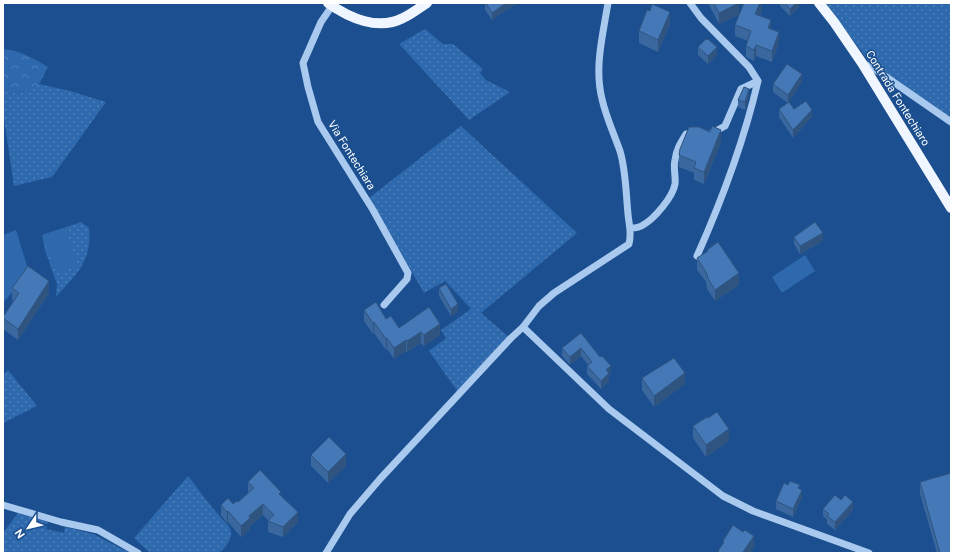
<svg xmlns="http://www.w3.org/2000/svg" width="954" height="556" font-family="'Public Sans',sans-serif">
	<style>
		.grass { fill: url(#grass-dots) }
		.forest { fill: url(#forest-crowns) }
		.park { fill: #2e69ad }
		.lines { fill: none; stroke-linecap: round; stroke-linejoin: round }
		.minor { stroke: #a9c9ee; stroke-width: 7 }
		.major { stroke: #f0f6ff; stroke-width: 10 }
		.wall { fill: #3a679d }
		.shaded-wall { fill: #305480 }
		.building { fill: #4478b7; stroke: #305480 }
		.labels { text-anchor: middle; stroke-width: 3; stroke-linejoin: round; paint-order: stroke }
		.street-label { font-size: 11px; fill: #fff; stroke: #1b4f8f }
	</style>
	<defs>
		<pattern id="grass-dots" width="8" height="8" patternUnits="userSpaceOnUse"><rect width="8" height="8" fill="#2e69ad"/><path d="M2 2h.1M6 6h.1" fill="none" stroke="#4d80b9" stroke-width="1.8" stroke-linecap="round"/></pattern>
		<pattern id="forest-crowns" width="20" height="18" patternUnits="userSpaceOnUse"><rect width="20" height="18" fill="#2e69ad"/><path d="M2 6a3 3 0 1 1 6 0M12 15a3 3 0 1 1 6 0" fill="none" stroke="#4d80b9"/></pattern>
	</defs>
	<rect width="100%" height="100%" fill="#1b4f8f"/>
	<path class="grass" d="M 826,3 L 951,3 L 951,118 L 872,66 Z
		M 425,29 L 443,44 L 453,44 L 483,69 L 480,73 L 486,80 L 510,92 L 469,120 L 399,44 Z
		M 39,84 L 70,91 L 106,102 L 52,177 L 14,186 L 3,112 L 3,95 L 25,91 Z
		M 461,126 L 577,233 L 481,313 L 509,337 L 458,392 L 429,351 L 446,338 L 441,330 L 471,309 L 445,281 L 424,293 L 369,198 Z
		M 81,222 L 89,228 C 92,262 77,273 56,297 L 57,284 L 45,250 L 42,235 Z
		M 8,370 L 37,406 L 3,423 L 3,376 Z
		M 188,476 C 200,491 210,506 223,520 C 226,523 231,527 231,532 C 232,540 225,548 219,553 L 150,553 L 134,538 Z
		M 18,513 L 48,522 L 46,529 L 64,533 L 65,527 L 93,534 L 130,553 L 3,553 L 3,533 Z"/>
	<path class="forest" d="M 3,49 C 19,50 35,59 48,67 L 39,84 L 25,91 L 3,95 Z"/>
	<path class="park" d="M 65,228 L 78,266 L 56,273 L 42,235 Z
		M 16,230 L 29,272 L 3,303 L 3,235 Z
		M 805,255 L 815,271 L 782,293 L 772,277 Z"/>
	<g class="lines">
		<path class="minor" d="M 690,3 L 701,18 L 749,67 L 758,81 C 744,141 722,200 697,256
			M 332,6 L 321,22 L 303,63 L 308,87 L 318,122 L 373,210 L 408,273 L 407,279 L 384,305
			M 862,63 L 876,70 L 951,122
			M 712,133 L 725,126 L 741,89 L 758,81
			M 631,228 C 635,228 639,228 643,225 C 654,219 673,197 675,184 C 676,176 673,168 675,160 C 676,150 681,142 686,134 L 696,133
			M 523,327 L 609,409 L 723,496 L 753,511 L 869,553
			M 3,505 L 61,522 L 98,530 L 138,553
			M 326,553 L 350,514 L 380,479 L 511,338 L 523,327 L 539,306 L 554,293 L 629,244 C 632,232 629,226 628,214 C 626,194 626,171 620,151 C 614,134 606,117 602,99 C 594,68 603,34 608,3"/>
		<path class="major" d="M 328,3 C 349,18 378,31 403,18 C 412,14 419,8 427,3
			M 819,3 L 834,22 L 862,63 L 951,208"/>
	</g>
	<path class="wall" d="M 485,3 L 517,3 L 492,20 L 485,10 Z
		M 708,3 L 738,3 L 739,15 L 719,24 Z
		M 762,3 L 762,11 L 760,15 L 771,29 L 779,43 L 772,62 L 756,56 L 754,61 L 746,57 L 746,46 L 748,41 L 735,36 L 735,25 Z
		M 780,3 L 799,3 L 799,7 L 790,16 L 780,6 Z
		M 650,11 L 670,24 L 658,52 L 639,43 L 639,31 Z
		M 698,47 L 717,55 L 708,64 L 698,55 Z
		M 802,82 L 788,103 L 773,92 L 773,84 Z
		M 749,96 L 745,110 L 738,107 L 738,100 Z
		M 779,109 L 794,109 L 812,117 L 793,138 L 779,117 Z
		M 721,142 L 704,184 L 694,180 L 694,173 L 679,167 L 679,155 Z
		M 794,237 L 823,241 L 800,254 L 794,244 Z
		M 707,250 L 739,285 L 715,301 L 707,289 L 706,282 L 697,270 L 697,258 L 707,252 Z
		M 12,288 L 49,293 L 18,340 L 3,329 L 3,317 L 14,301 L 12,300 Z
		M 439,288 L 458,312 L 451,316 L 439,296 Z
		M 364,310 L 386,319 L 399,328 L 440,335 L 424,346 L 421,343 L 407,352 L 406,351 L 394,359 L 387,349 L 386,350 L 374,333 L 373,334 L 364,321 Z
		M 581,333 L 611,373 L 609,375 L 609,381 L 601,389 L 587,374 L 587,366 L 588,365 L 581,356 L 570,365 L 562,356 L 562,348 Z
		M 642,378 L 685,384 L 654,407 L 642,390 Z
		M 708,418 L 729,441 L 706,457 L 693,438 L 693,426 Z
		M 311,455 L 346,466 L 328,483 L 311,466 Z
		M 248,482 L 281,495 L 298,522 L 283,537 L 268,532 L 268,521 L 269,521 L 263,515 L 250,526 L 250,529 L 241,537 L 228,522 L 227,523 L 221,515 L 221,505 L 233,504 L 238,502 L 249,493 L 248,492 Z
		M 920,482 L 951,553 L 937,553 L 920,494 Z
		M 788,485 L 800,489 L 802,498 L 793,517 L 776,509 L 776,501 Z
		M 823,509 L 853,510 L 835,530 L 827,524 L 827,520 L 823,516 Z"/>
	<path class="shaded-wall" d="M 506,3 L 517,3 L 492,20 L 492,13 Z
		M 739,3 L 739,15 L 719,24 L 719,13 Z
		M 760,3 L 762,3 L 762,11 L 755,25 L 755,14 Z
		M 796,3 L 799,3 L 799,7 L 790,16 L 790,9 Z
		M 670,12 L 670,24 L 658,52 L 658,40 Z
		M 771,20 L 771,31 L 768,28 Z
		M 779,32 L 779,43 L 772,62 L 772,51 Z
		M 756,45 L 756,56 L 754,61 L 754,50 Z
		M 717,47 L 717,55 L 708,64 L 708,56 Z
		M 802,74 L 802,82 L 788,103 L 788,95 Z
		M 749,89 L 749,96 L 745,110 L 745,102 Z
		M 812,110 L 812,117 L 793,138 L 793,130 Z
		M 721,130 L 721,142 L 704,184 L 704,172 Z
		M 823,233 L 823,241 L 800,254 L 800,246 Z
		M 739,273 L 739,285 L 715,301 L 715,290 Z
		M 49,281 L 49,293 L 18,340 L 18,329 Z
		M 458,304 L 458,312 L 451,316 L 451,309 Z
		M 374,322 L 374,333 L 373,334 L 373,323 Z
		M 440,324 L 440,335 L 424,346 L 424,335 Z
		M 421,332 L 421,343 L 407,352 L 407,341 Z
		M 387,338 L 387,349 L 386,350 L 386,339 Z
		M 406,340 L 406,351 L 394,359 L 394,348 Z
		M 581,348 L 581,356 L 570,365 L 570,357 Z
		M 611,366 L 611,373 L 609,375 L 609,381 L 601,389 L 601,381 L 606,370 Z
		M 685,373 L 685,384 L 654,407 L 654,396 Z
		M 729,429 L 729,441 L 706,457 L 706,445 Z
		M 346,454 L 346,466 L 328,483 L 328,472 Z
		M 802,490 L 802,498 L 793,517 L 793,509 Z
		M 853,502 L 853,510 L 835,530 L 835,522 Z
		M 263,504 L 263,515 L 250,526 L 250,529 L 241,537 L 241,526 L 249,516 Z
		M 228,511 L 228,522 L 227,523 L 227,512 Z
		M 298,512 L 298,522 L 283,537 L 283,527 Z
		M 754,536 L 754,548 L 750,553 L 743,553 Z"/>
	<path class="building" d="M 486,3 L 506,3 L 492,13 Z
		M 714,3 L 739,3 L 719,13 Z
		M 744,3 L 760,3 L 755,14 L 771,20 L 768,28 L 779,32 L 772,51 L 756,45 L 754,50 L 746,46 L 751,31 L 735,25 Z
		M 785,3 L 796,3 L 790,9 Z
		M 652,4 L 670,12 L 658,40 L 639,31 L 647,10 L 650,11 Z
		M 706,39 L 707,40 L 708,39 L 717,47 L 708,56 L 698,47 Z
		M 787,64 L 802,74 L 788,95 L 773,84 Z
		M 744,87 L 749,89 L 745,102 L 738,100 Z
		M 806,101 L 812,110 L 793,130 L 779,109 L 789,102 L 794,109 Z
		M 712,126 L 721,130 L 704,172 L 694,168 L 696,162 L 679,155 L 680,149 L 689,127 L 699,127 L 710,132 Z
		M 815,222 L 823,233 L 800,246 L 794,237 Z
		M 718,242 L 739,273 L 715,290 L 707,277 L 708,277 L 706,272 L 697,258 L 708,251 L 707,250 Z
		M 28,266 L 49,281 L 18,329 L 3,318 L 3,317 L 19,293 L 12,288 Z
		M 446,284 L 458,304 L 451,309 L 439,288 Z
		M 376,302 L 386,319 L 391,316 L 399,328 L 429,307 L 440,324 L 424,335 L 421,332 L 407,341 L 406,340 L 394,348 L 387,338 L 386,339 L 374,322 L 373,323 L 364,310 Z
		M 581,333 L 600,357 L 602,356 L 611,366 L 606,370 L 609,373 L 601,381 L 587,366 L 592,362 L 581,348 L 570,357 L 562,348 Z
		M 674,358 L 685,373 L 654,396 L 642,378 Z
		M 717,412 L 729,429 L 706,445 L 693,426 L 707,417 L 708,418 Z
		M 329,437 L 346,454 L 328,472 L 311,455 Z
		M 260,470 L 281,492 L 279,494 L 298,512 L 283,527 L 268,521 L 274,515 L 263,504 L 249,516 L 250,518 L 241,526 L 228,511 L 227,512 L 221,505 L 228,498 L 233,504 L 237,501 L 238,502 L 254,488 L 248,482 Z
		M 951,473 L 951,553 L 940,553 L 920,482 Z
		M 790,481 L 800,485 L 798,488 L 802,490 L 793,509 L 776,501 L 784,483 L 788,485 Z
		M 835,495 L 841,500 L 845,495 L 853,502 L 835,522 L 827,516 L 829,514 L 823,509 Z
		M 733,525 L 743,532 L 745,530 L 754,536 L 743,552 L 743,553 L 720,553 L 718,551 L 724,542 L 723,541 Z"/>
	<g class="labels">
		<g class="street-label">
			<text transform="translate(898 98) rotate(58)" y="4">Contrada Fontechiaro</text>
			<text transform="translate(352 155) rotate(58)" y="4">Via Fontechiara</text>
		</g>
	</g>
	<rect width="954" height="556" fill="none" stroke="#ffffff" stroke-width="8"/>
	<g transform="translate(28 528) rotate(235)" stroke="#1b4f8f" stroke-width="3" paint-order="stroke">
	<path d="M0-3L7 15L0 10L-7 15Z" fill="#ffffff"/>
	<text y="-6" font-size="11" font-weight="bold" text-anchor="middle" fill="#ffffff">N</text>
	</g>
</svg>
